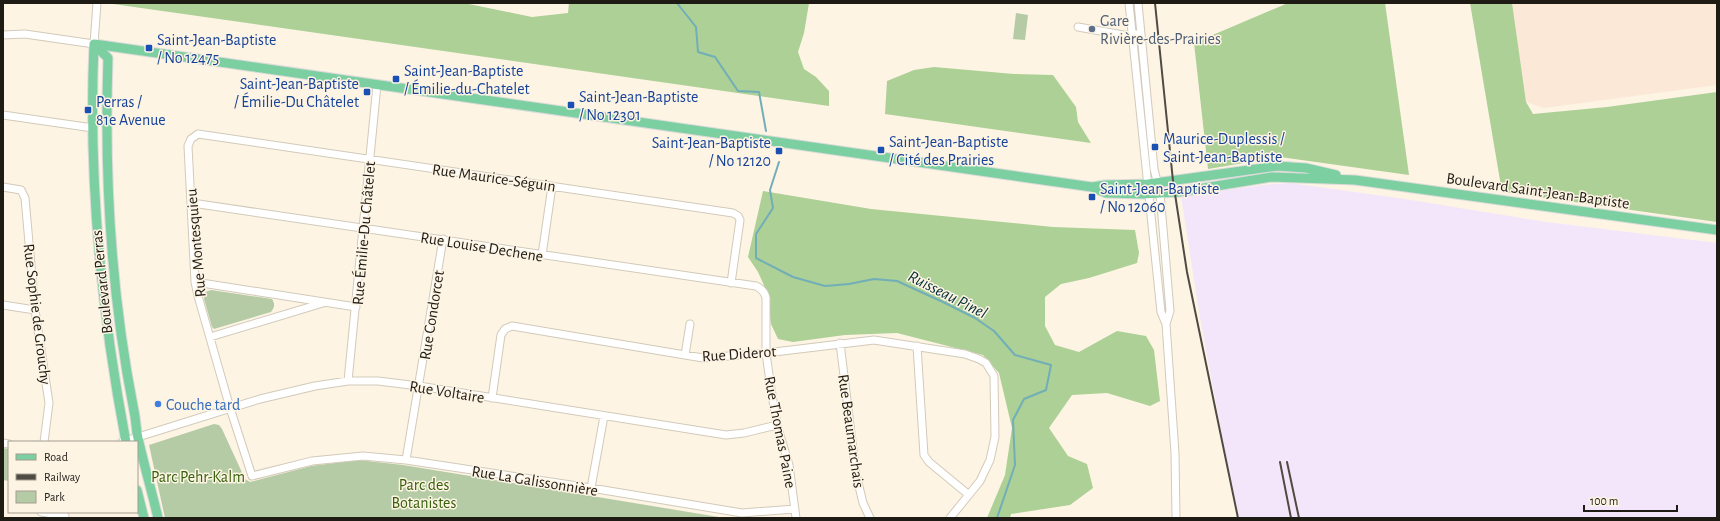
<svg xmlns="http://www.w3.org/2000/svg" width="1720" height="521" font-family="'Alegreya Sans',sans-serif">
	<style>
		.industrial { fill: #f3e6fa }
		.medical { fill: #fbe8d7 }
		.green { fill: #b4cba5 }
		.forest { fill: #acd095 }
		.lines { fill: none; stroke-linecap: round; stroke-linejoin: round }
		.stream { stroke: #71aeb8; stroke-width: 2 }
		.minor-casing { stroke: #d2caba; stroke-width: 9 }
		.major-casing { stroke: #dbdbda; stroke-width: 11 }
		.minor { stroke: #fff; stroke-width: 7 }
		.major { stroke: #7ccfa1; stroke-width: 9 }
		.rail { stroke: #4f4a42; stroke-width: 2 }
		.service-dot { fill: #5c6f8a; stroke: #fdf4e4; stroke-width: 1.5 }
		.transit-dot { fill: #1a4fb4; stroke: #fdf4e4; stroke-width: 1.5 }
		.shop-dot { fill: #3f7fe0; stroke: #fdf4e4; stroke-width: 1.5 }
		.labels { text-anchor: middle; stroke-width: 3; stroke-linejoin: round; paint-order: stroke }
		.service-label { font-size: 16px; fill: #4e5e75; stroke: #fdf4e4; text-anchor: start }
		.transit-label { font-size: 16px; fill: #164399; stroke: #fdf4e4; text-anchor: start }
		.street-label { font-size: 16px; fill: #1e1b15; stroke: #fdf4e4 }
		.shop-label { font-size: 16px; fill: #366cbe; stroke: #fdf4e4; text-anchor: start }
		.park-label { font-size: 16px; fill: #355f0a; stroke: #fdf4e4 }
		.water-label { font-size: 17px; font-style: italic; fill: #022f36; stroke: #fdf4e4 }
	</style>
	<rect width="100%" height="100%" fill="#fdf4e4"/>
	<path class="industrial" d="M 1290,183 L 1405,199 L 1546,222 L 1717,243 L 1717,518 L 1237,518 L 1199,312 L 1181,196 L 1263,185 Z"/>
	<path class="medical" d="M 1511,3 L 1717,3 L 1717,85 L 1544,108 L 1526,102 Z"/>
	<path class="green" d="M 1016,13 L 1028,15 L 1025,40 L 1013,39 Z
		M 211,290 L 272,299 C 275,304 275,307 271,312 L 214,329 L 212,327 L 204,299 L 205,292 Z
		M 214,424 L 219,425 L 222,429 L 245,479 L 250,482 L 311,466 L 358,460 L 403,465 L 725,518 L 165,518 L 149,445 Z
		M 3,448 L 9,449 L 9,481 L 3,480 Z"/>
	<path class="forest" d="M 113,3 L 464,3 L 532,17 L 568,13 L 569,3 L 809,3 L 804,33 L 798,52 L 804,69 L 816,77 L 829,91 L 829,106 L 113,4 Z
		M 1288,3 L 1385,3 L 1409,175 L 1280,157 L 1208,169 L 1194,43 Z
		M 1470,3 L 1512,3 L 1526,102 L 1533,114 L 1607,107 L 1717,92 L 1717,222 L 1502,192 Z
		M 934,67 L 1014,74 L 1053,75 L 1076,107 L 1078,122 L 1091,143 L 885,114 L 887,81 L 914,70 Z
		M 763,191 L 871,209 L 1053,227 L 1135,230 L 1139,253 L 1137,263 L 1089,278 L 1061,284 L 1045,297 L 1045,326 L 1055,345 L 1079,352 L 1117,331 L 1146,336 L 1154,350 L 1160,401 L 1150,406 L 1107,393 L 1072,395 L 1049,428 L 1068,456 L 1087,464 L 1093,488 L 1070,505 L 1011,514 L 1010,518 L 987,518 L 1005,475 L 1012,428 L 999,373 L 983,355 L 897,333 L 845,335 L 793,342 L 778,339 L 771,324 L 767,292 L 758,272 L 748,257 Z"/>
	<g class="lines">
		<path class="stream" d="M 677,3 L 696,27 L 698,52 L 715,57 L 738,91 L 759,92 L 766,131
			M 779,162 L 770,190 L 773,208 L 756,234 L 756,258 L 793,277 L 825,286 L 849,284 L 874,279 L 897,281 L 943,302 L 975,318 L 994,331 L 1015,355 L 1051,365 L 1046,390 L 1024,399 L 1013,420 L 1015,465 L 997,518"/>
		<g class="minor-casing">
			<path id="minor" d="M 1129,3 L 1161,312 L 1166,324
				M 1138,3 L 1154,169 L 1160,193 L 1170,311 L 1166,324 L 1175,453 L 1176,518
				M 1078,27 L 1123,35 L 1136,34
				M 3,35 L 25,34 L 94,44 L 97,3
				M 3,115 L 93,128
				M 3,187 L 21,190 L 25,198 L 35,310 L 49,403 L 44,442
				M 192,203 L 756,286 C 762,289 765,292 766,298 L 766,353 L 771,389 L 777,425 L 789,465 L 796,518
				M 542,255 L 552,186
				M 195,282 L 356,307
				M 731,283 L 740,220 L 738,216 L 733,213 L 198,134 L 191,139 L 188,146 L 195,282 L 198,296 L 230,408 L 252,476 L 312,461 L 363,456 L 406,460 L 591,488 L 742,513 L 795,509
				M 3,305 L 35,310
				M 210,337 L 323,303
				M 840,343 L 856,474 L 863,503 L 870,518
				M 917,346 L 924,455 L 929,462 L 969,495
				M 685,355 L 690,324
				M 348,381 L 377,85
				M 492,398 L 501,335 L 505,329 L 512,326 L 703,358 L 766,353 L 874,340 L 965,354 L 979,359 L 986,363 L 994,376 L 995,437 L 990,460 L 980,481 L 950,518
				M 122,442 L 260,399 L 315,386 L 348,381 L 378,381 L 419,386 L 726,435 L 744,433 L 777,425
				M 3,443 L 9,444
				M 406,460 L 443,239
				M 591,488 L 604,416
				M 41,512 L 65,516"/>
		</g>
		<g class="major-casing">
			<path id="major" d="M 94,44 L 1092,187 L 1106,193 L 1143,194 L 1179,192 L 1272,177 L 1355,180 L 1717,230
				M 94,44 L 108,58 C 104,176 111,295 134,411 C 136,420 136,430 138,438 C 144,465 152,492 158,518
				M 94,44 C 88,178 101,311 126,442
				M 1092,187 L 1105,185 L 1148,184 L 1277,166 L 1306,168 L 1336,175
				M 137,490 L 144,518"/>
		</g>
		<use href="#minor" class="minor"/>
		<use href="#major" class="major"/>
		<path class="rail" d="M 1155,3 L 1173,181 L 1187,272 L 1238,518
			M 1280,462 L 1291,518
			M 1287,462 L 1299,518"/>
	</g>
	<circle class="service-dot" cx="1092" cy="29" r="4"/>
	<g class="transit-dot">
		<rect x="145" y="44" width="8" height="8" rx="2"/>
		<rect x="392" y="75" width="8" height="8" rx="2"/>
		<rect x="363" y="88" width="8" height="8" rx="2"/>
		<rect x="567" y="101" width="8" height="8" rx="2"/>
		<rect x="84" y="106" width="8" height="8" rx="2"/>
		<rect x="1151" y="143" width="8" height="8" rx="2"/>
		<rect x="877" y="146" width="8" height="8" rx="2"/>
		<rect x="775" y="147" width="8" height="8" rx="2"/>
		<rect x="1088" y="193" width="8" height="8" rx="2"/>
	</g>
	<circle class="shop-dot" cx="158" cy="404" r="4"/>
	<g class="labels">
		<g class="service-label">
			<text x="1100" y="26">Gare<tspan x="1100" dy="18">Rivière-des-Prairies</tspan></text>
		</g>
		<g class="transit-label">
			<text x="157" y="45">Saint-Jean-Baptiste<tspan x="157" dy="18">/ No 12475</tspan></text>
			<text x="404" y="76">Saint-Jean-Baptiste<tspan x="404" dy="18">/ Émilie-du-Chatelet</tspan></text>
			<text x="359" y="89" text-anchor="end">Saint-Jean-Baptiste<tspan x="359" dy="18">/ Émilie-Du Châtelet</tspan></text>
			<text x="579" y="102">Saint-Jean-Baptiste<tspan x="579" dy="18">/ No 12301</tspan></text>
			<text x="96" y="107">Perras /<tspan x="96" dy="18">81e Avenue</tspan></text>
			<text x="1163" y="144">Maurice-Duplessis /<tspan x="1163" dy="18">Saint-Jean-Baptiste</tspan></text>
			<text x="889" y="147">Saint-Jean-Baptiste<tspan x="889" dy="18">/ Cité des Prairies</tspan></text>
			<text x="771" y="148" text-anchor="end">Saint-Jean-Baptiste<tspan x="771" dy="18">/ No 12120</tspan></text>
			<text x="1100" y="194">Saint-Jean-Baptiste<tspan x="1100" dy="18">/ No 12060</tspan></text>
		</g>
		<g class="street-label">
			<text transform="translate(494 177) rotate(8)" y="6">Rue Maurice-Séguin</text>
			<text transform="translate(1538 190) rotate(8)" y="6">Boulevard Saint-Jean-Baptiste</text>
			<text transform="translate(363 233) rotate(-85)" y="6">Rue Émilie-Du Châtelet</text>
			<text transform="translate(195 243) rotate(-95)" y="6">Rue Montesquieu</text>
			<text transform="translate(482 246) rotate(9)" y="6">Rue Louise Dechene</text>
			<text transform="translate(101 282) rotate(-96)" y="6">Boulevard Perras</text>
			<text transform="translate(38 314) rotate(83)" y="6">Rue Sophie de Grouchy</text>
			<text transform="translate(431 315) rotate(-81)" y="6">Rue Condorcet</text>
			<text transform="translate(739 353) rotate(-4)" y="6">Rue Diderot</text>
			<text transform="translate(447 391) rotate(9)" y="6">Rue Voltaire</text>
			<text transform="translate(852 431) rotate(82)" y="6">Rue Beaumarchais</text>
			<text transform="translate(781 432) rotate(79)" y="6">Rue Thomas Paine</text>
			<text transform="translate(535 480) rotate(9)" y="6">Rue La Galissonnière</text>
		</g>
		<g class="shop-label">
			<text x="166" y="410">Couche tard</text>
		</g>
		<g class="park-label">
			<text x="198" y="482">Parc Pehr-Kalm</text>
			<text x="424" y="490">Parc des<tspan x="424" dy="18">Botanistes</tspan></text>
		</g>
		<g class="water-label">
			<text transform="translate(948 294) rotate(27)" y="6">Ruisseau Pinel</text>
		</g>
	</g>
	<rect width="1720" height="521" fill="none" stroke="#1e1b15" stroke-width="8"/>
	<rect x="8" y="441" width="130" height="72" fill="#fdf4e4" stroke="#a49d91"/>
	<rect x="16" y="454" width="20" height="6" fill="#7ccfa1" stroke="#a49d91"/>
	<text x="44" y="461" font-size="12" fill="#1e1b15">Road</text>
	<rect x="16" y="474" width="20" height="6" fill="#4f4a42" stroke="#a49d91"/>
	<text x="44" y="481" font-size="12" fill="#1e1b15">Railway</text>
	<rect x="16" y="491" width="20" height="12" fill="#b4cba5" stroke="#a49d91"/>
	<text x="44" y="501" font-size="12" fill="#1e1b15">Park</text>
	<path d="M1584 505v6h93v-6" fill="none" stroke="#1e1b15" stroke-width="2"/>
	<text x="1590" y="505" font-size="12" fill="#1e1b15" stroke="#fdf4e4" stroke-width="3" paint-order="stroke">100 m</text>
</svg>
